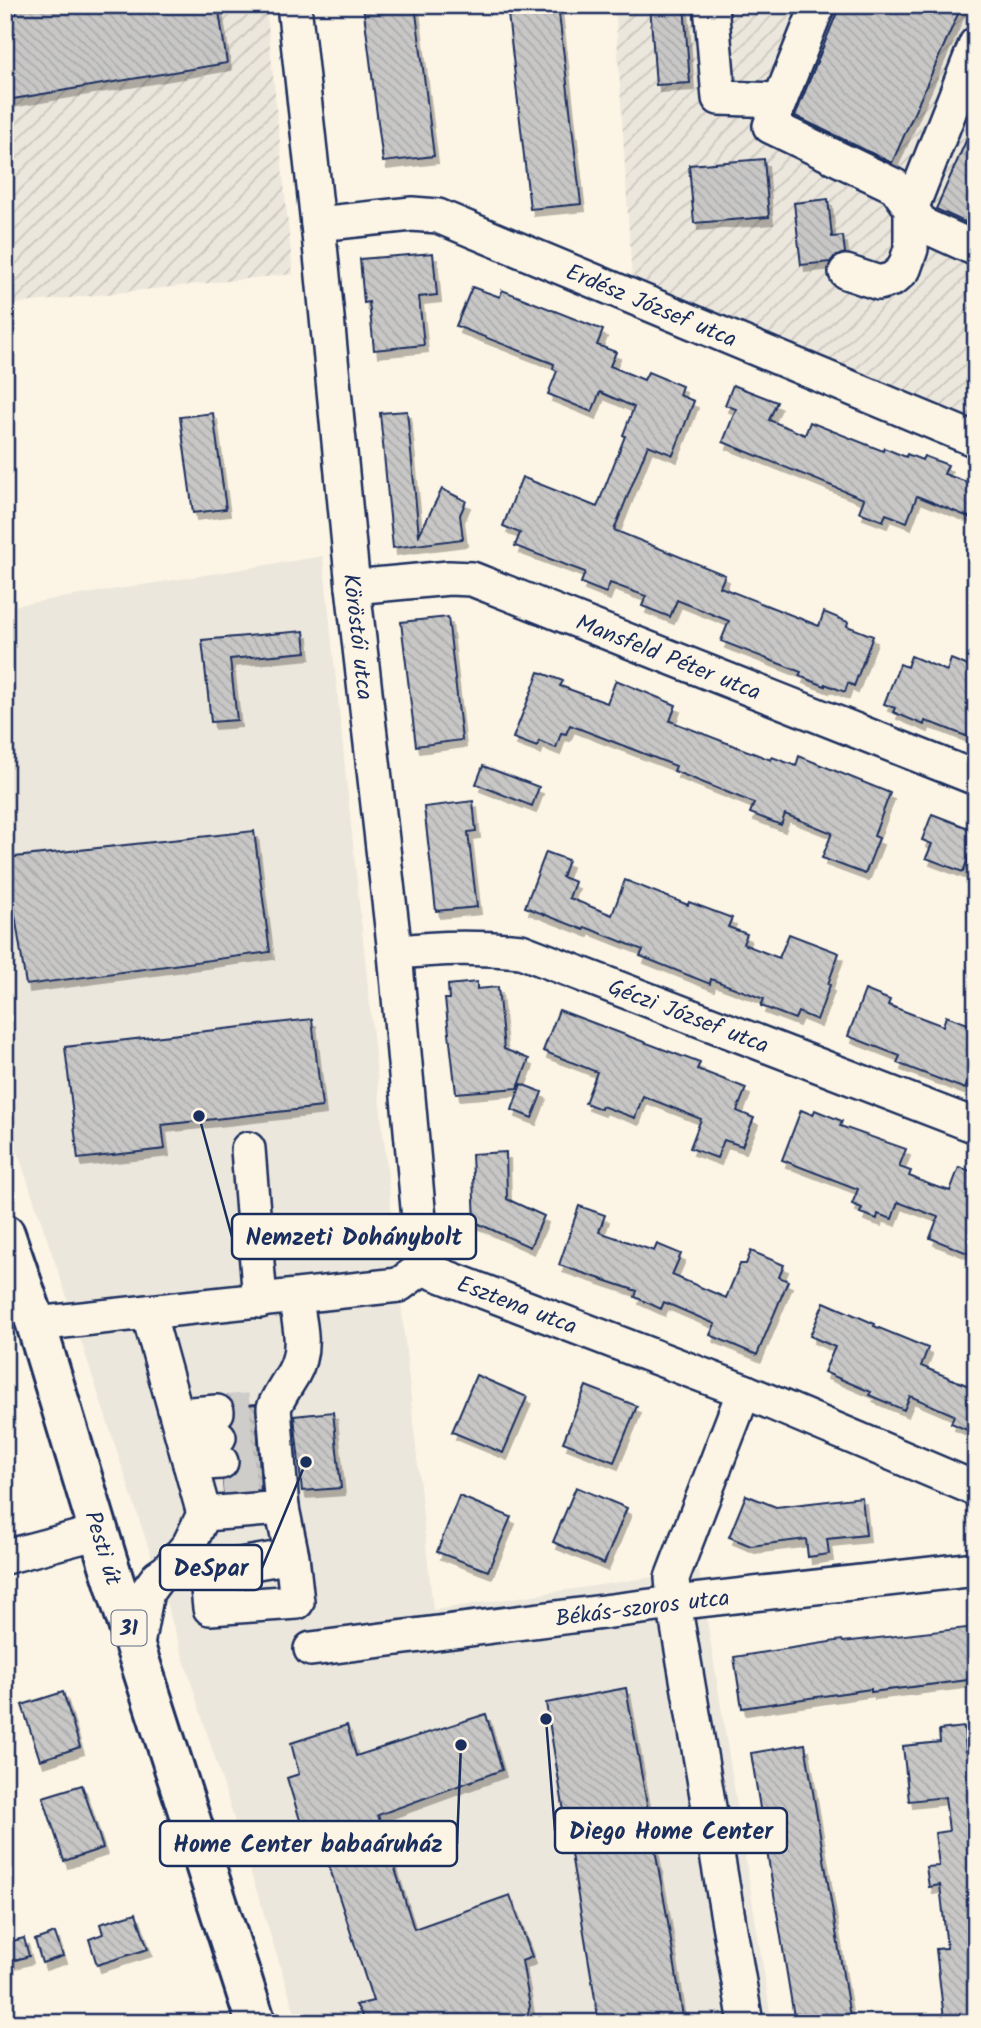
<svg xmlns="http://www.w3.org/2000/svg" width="981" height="2028" font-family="Kalam,sans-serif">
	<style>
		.built { fill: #ece7dc }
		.industrial { fill: url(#industrial-furrows) }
		.building { fill: url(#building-back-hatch); stroke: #1b2f5e; stroke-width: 2; filter: url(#shadow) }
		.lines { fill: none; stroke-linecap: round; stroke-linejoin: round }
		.minor-tunnel { stroke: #cfcdca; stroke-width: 33; stroke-dasharray: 33 17; stroke-linecap: butt }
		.minor-casing { stroke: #1b2f5e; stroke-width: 38 }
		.major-casing { stroke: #1b2f5e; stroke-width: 44 }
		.minor { stroke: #fcf5e5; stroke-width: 33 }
		.major { stroke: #fcf5e5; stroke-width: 38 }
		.labels { text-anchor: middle; stroke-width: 5; stroke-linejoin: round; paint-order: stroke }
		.shield { fill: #fcf5e5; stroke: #5e6a86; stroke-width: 2 }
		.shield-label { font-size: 21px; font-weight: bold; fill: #1b2f5e }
		.street-label { font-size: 23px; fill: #1b2f5e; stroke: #fcf5e5 }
		.leader { fill: none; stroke: #1b2f5e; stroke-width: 2.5 }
		.callout-dot { fill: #1b2f5e; stroke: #fcf5e5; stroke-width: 2.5 }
		.callout { fill: #fcf5e5; stroke: #1b2f5e; stroke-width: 2.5 }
		.callout-label { font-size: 24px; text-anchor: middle; font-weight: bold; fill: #1b2f5e }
	</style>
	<defs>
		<pattern id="industrial-furrows" width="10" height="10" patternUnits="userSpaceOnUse" patternTransform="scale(1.75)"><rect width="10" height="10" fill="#ece7dc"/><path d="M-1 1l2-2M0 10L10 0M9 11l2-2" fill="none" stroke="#cac6bf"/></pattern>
		<pattern id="building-back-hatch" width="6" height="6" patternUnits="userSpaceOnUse" patternTransform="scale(1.75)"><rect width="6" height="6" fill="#c8c7c6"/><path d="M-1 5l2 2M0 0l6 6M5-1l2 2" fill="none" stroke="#ababac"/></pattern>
		<filter id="shadow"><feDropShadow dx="4" dy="7" stdDeviation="0" flood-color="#0004"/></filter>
	</defs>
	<rect width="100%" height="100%" fill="#fcf5e5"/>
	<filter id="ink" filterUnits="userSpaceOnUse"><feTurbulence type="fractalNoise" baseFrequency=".0143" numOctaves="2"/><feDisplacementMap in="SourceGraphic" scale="14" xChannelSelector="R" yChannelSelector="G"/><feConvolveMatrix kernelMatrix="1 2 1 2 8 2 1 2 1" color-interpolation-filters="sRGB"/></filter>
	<g filter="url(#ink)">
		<path class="built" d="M 323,556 L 433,1610 L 699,1570 L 772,2023 L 298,2023 L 158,1577 L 63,1286 L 5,1115 L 5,607 Z"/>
		<path class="industrial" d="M 5,5 L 266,5 L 293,274 L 5,305 Z
			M 615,5 L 976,5 L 976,440 L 633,297 Z"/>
		<path class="building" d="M 33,5 L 218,5 L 227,63 L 7,100 L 5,90 L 5,14 L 16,13 L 16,8 Z
			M 363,5 L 415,5 L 434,156 L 383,162 Z
			M 507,5 L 558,5 L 581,204 L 530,209 Z
			M 650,5 L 684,5 L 690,83 L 656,85 Z
			M 840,5 L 962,5 L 892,163 L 795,116 Z
			M 976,118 L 976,227 L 936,209 Z
			M 764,159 L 769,217 L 694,223 L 689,165 Z
			M 828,199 L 832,237 L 843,236 L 845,253 L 834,257 L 830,262 L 801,265 L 794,203 Z
			M 433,253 L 437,295 L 419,297 L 424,345 L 374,350 L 369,302 L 364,303 L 360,259 Z
			M 472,287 L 500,297 L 502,290 L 603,330 L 597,345 L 616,352 L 610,366 L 644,380 L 648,372 L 682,386 L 679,395 L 694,401 L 673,455 L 648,445 L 614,530 L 725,575 L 720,587 L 819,626 L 824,612 L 848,622 L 847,626 L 873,636 L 854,686 L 848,683 L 845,692 L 825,684 L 825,686 L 799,676 L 801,672 L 721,641 L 729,621 L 677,600 L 670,617 L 642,606 L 646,596 L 610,583 L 606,593 L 581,583 L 585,572 L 515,546 L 520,533 L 503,526 L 522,477 L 597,507 L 625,436 L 623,435 L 634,407 L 600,392 L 592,412 L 548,394 L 557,371 L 553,369 L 554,364 L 456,326 Z
			M 733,385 L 777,402 L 769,420 L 805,435 L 810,422 L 883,451 L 884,448 L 906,457 L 907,454 L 922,460 L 924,456 L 948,465 L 944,474 L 976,485 L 976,520 L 917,496 L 907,522 L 886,514 L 883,521 L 859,512 L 864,499 L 723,442 L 736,409 L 725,405 Z
			M 407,411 L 419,535 L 442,489 L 466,501 L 460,515 L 463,539 L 393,548 L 380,413 Z
			M 213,413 L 226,509 L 193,513 L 180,417 Z
			M 448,617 L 462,740 L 416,746 L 401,622 Z
			M 304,631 L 306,652 L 230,659 L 237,720 L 211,722 L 202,640 Z
			M 911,656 L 947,671 L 951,659 L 976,669 L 976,740 L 938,725 L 925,721 L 924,725 L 893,712 L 895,708 L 884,704 L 900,664 L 907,667 Z
			M 539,672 L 563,681 L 560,686 L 607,703 L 616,680 L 676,705 L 670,721 L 771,760 L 772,757 L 796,766 L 799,756 L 890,793 L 874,836 L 879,838 L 865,874 L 822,858 L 832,833 L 785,814 L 781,825 L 750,813 L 754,803 L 674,771 L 676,766 L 619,744 L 570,725 L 566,734 L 561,733 L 556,748 L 539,741 L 537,747 L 513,738 Z
			M 483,766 L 539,787 L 532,806 L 476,784 Z
			M 473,801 L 476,831 L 468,832 L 477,907 L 436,911 L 424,807 Z
			M 932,814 L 976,831 L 976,859 L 969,856 L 963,872 L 926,858 L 932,844 L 922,840 Z
			M 254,831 L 270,952 L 26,985 L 6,858 Z
			M 546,852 L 568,860 L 562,877 L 575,882 L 569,898 L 612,915 L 625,880 L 688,905 L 689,902 L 732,918 L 728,927 L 747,934 L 743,944 L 779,958 L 789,934 L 839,953 L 828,984 L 830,985 L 817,1020 L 798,1012 L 795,1019 L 761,1006 L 764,999 L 711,979 L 710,984 L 640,956 L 643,950 L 585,927 L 584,930 L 525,907 Z
			M 477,982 L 477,989 L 498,987 L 504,1049 L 529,1059 L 518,1088 L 456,1093 L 445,999 L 449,999 L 448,985 Z
			M 865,990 L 890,1000 L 888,1005 L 943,1026 L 946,1016 L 976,1027 L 976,1087 L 967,1084 L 965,1089 L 897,1063 L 900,1056 L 848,1036 Z
			M 559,1010 L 700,1063 L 697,1069 L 746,1088 L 737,1111 L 754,1118 L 742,1146 L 724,1140 L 717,1158 L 690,1148 L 701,1119 L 643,1096 L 635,1118 L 602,1106 L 601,1109 L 585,1103 L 597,1072 L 543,1051 Z
			M 312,1019 L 322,1107 L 162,1125 L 165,1149 L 78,1159 L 65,1047 Z
			M 521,1084 L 542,1092 L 532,1118 L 512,1110 Z
			M 801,1110 L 813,1115 L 815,1110 L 842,1121 L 840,1126 L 906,1149 L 899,1167 L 911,1171 L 909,1176 L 931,1185 L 950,1191 L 959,1167 L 976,1173 L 976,1239 L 970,1254 L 930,1238 L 938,1217 L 898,1202 L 892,1219 L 878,1214 L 877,1219 L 860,1213 L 862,1208 L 852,1204 L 858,1189 L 782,1160 Z
			M 506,1152 L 507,1199 L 544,1216 L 530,1247 L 475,1222 L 472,1154 Z
			M 579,1206 L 605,1215 L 599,1232 L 654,1251 L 657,1244 L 681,1254 L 672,1275 L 726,1298 L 740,1264 L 746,1264 L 751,1251 L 784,1265 L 779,1277 L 788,1281 L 757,1355 L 710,1335 L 715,1324 L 664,1302 L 661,1309 L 635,1297 L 637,1291 L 559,1265 Z
			M 824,1302 L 875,1324 L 874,1326 L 928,1348 L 921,1366 L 976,1389 L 976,1434 L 951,1423 L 954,1415 L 910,1396 L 904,1410 L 869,1395 L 871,1392 L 824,1372 L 835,1347 L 810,1336 Z
			M 476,1375 L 527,1397 L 503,1453 L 452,1432 Z
			M 586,1386 L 637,1406 L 614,1462 L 563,1442 Z
			M 256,1404 L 261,1490 L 224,1493 L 223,1481 L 231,1478 L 238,1471 L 240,1461 L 237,1452 L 234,1448 L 238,1436 L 235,1427 L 232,1423 L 236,1411 L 235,1406 Z
			M 333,1412 L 341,1488 L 302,1491 L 294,1416 Z
			M 576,1487 L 627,1508 L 604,1564 L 553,1542 Z
			M 746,1495 L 776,1507 L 862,1497 L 866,1535 L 827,1539 L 829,1554 L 808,1557 L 806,1539 L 751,1546 L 729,1537 Z
			M 459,1496 L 511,1517 L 488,1571 L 437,1552 Z
			M 975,1627 L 976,1679 L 871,1692 L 871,1689 L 742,1708 L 734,1657 L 842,1640 L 843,1642 Z
			M 626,1688 L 667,1916 L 684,2023 L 599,2023 L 546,1703 Z
			M 63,1692 L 80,1747 L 40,1760 L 22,1705 Z
			M 486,1714 L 502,1770 L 378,1815 L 414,1929 L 510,1895 L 532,1957 L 522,1961 L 530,2006 L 525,2023 L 367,2023 L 356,2005 L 373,2001 L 318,1832 L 305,1836 L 287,1778 L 299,1774 L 291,1743 L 347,1725 L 356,1756 Z
			M 964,1727 L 966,1751 L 973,1750 L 976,1775 L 976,1782 L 972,1783 L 976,1814 L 976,2023 L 958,2023 L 957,2017 L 944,2019 L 936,1949 L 947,1948 L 940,1885 L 929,1887 L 926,1867 L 939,1866 L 935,1833 L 949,1831 L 945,1797 L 909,1801 L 903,1746 L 940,1742 L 939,1730 Z
			M 805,1744 L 816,1810 L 851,2023 L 795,2023 L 751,1753 Z
			M 82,1785 L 103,1848 L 64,1861 L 43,1797 Z
			M 136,1913 L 148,1949 L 97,1965 L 89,1939 L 103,1934 L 100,1924 Z
			M 55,1933 L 63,1956 L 42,1963 L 35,1940 Z
			M 24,1938 L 29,1956 L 9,1962 L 5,1943 Z"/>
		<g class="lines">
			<path class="minor-tunnel" d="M 217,1412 L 258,1409
				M 219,1437 L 260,1434
				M 221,1462 L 262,1459
				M 223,1487 L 264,1484"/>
			<g class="minor-casing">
				<g id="minor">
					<path id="s1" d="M 294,5 L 318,224 L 353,587 L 395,953 L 421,1241 L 422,1268"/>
					<path d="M 711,5 L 719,98 L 780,100"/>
					<path d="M 818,5 L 770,126 L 895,186 L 923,225 L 976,249"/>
					<path id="s2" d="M 318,224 L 412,214 L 438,216 L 976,440"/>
					<path d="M 846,272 L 879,283 L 893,279 L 904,269 L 911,249 L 911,209 L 976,44"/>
					<path id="s3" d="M 353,587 L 449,578 L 472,579 L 976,778"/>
					<path id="s4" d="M 395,953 C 436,947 479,947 521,951 L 976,1126"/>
					<path d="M 248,1149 L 260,1301"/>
					<path id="s5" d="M 422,1268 L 744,1391 L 976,1489"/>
					<path d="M 36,1324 L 399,1285 L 422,1268"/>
					<path d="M 744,1391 L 672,1578 L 674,1603 L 746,2023"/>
					<path d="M 177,1415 L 217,1412"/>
					<path d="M 184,1440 L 219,1437"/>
					<path d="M 190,1464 L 221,1462"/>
					<path d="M 282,1508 L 292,1556 L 206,1571 L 210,1608 L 297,1602 L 292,1556"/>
					<path d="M 204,1514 L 282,1508 L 274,1408 C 279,1395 286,1386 293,1374 C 307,1350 300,1323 295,1298"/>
					<path d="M 5,1557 L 99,1532"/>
					<path id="s6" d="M 311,1649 L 674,1603 L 976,1569"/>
					<path d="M 136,1650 L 147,1592 L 158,1577 L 167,1571 L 189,1545 L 204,1514 L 148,1312"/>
				</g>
			</g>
			<g class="major-casing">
				<g id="major">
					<path id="s7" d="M 5,1234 L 36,1324 L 107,1559 L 256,2023"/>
				</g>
			</g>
			<use href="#minor" class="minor"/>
			<use href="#major" class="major"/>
		</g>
	</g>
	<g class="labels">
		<rect class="shield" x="111.5" y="1610.5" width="35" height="35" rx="5"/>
		<g class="shield-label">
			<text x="129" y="1635">31</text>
		</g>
		<g class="street-label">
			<text dy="8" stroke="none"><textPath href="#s2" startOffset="352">Erdész József utca</textPath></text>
			<text dy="8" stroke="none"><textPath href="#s1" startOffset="635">Köröstói utca</textPath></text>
			<text dy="8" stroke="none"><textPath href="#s3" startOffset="331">Mansfeld Péter utca</textPath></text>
			<text dy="8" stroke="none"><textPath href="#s4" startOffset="306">Géczi József utca</textPath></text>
			<text dy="8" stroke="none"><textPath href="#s5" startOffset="102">Esztena utca</textPath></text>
			<text dy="8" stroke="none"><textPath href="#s7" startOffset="329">Pesti út</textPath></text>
			<text dy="8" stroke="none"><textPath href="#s6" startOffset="334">Békás-szoros utca</textPath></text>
		</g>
	</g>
	<path class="leader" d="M199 1116L232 1237M306 1462L262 1568M546 1719L555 1831M461 1745L457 1844"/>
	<g class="callout-dot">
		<circle cx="199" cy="1116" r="7"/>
		<circle cx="306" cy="1462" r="7"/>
		<circle cx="546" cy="1719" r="7"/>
		<circle cx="461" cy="1745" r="7"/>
	</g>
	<g class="callout">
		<rect x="232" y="1214" width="244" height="45" rx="7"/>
		<rect x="160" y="1545" width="102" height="45" rx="7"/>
		<rect x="555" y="1808" width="232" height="45" rx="7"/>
		<rect x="160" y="1821" width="297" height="45" rx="7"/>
	</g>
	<g class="callout-label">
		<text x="354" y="1245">Nemzeti Dohánybolt</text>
		<text x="211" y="1576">DeSpar</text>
		<text x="671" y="1839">Diego Home Center</text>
		<text x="308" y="1852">Home Center babaáruház</text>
	</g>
	<rect width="981" height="2028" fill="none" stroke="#fcf5e5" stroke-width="28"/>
	<rect x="14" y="14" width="953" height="2000" fill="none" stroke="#1b2f5e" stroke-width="2.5" filter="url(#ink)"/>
</svg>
